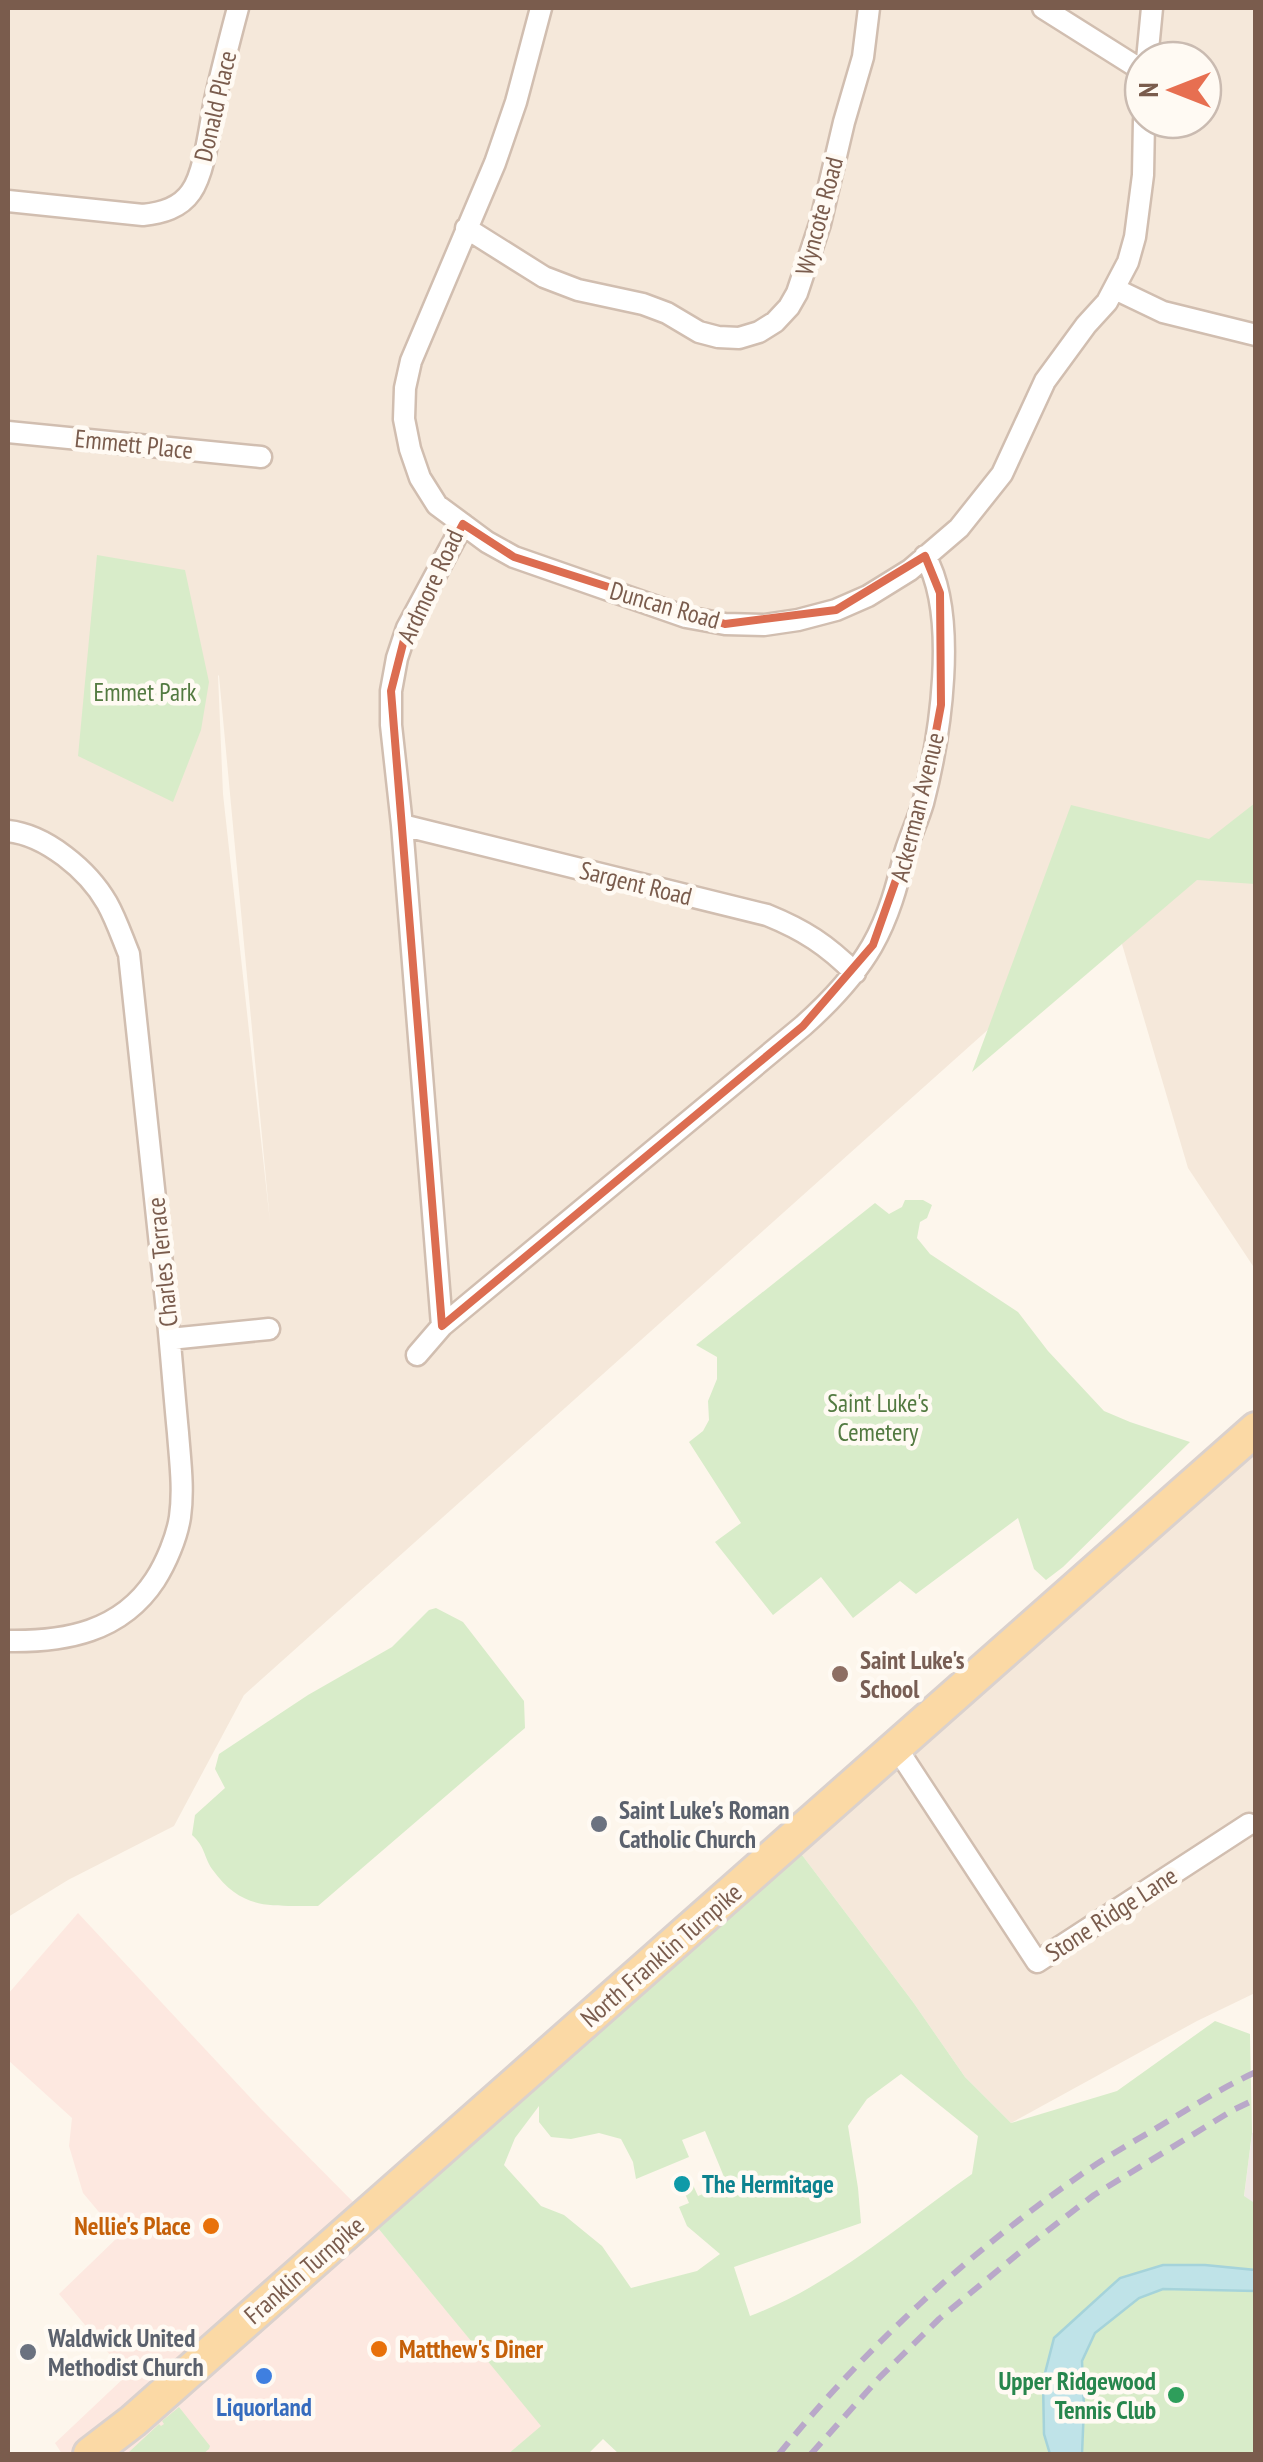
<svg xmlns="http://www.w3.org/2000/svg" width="1263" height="2462" font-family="'PT Sans Narrow',sans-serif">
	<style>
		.residential { fill: #f5e8da; fill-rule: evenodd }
		.commercial { fill: #fde8e0 }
		.industrial { fill: #efe9e4 }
		.green { fill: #d8ecc9; fill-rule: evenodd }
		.water { fill: #bfe3e8; stroke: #a5d3da; stroke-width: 2.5 }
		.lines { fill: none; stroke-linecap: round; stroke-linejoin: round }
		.minor-casing { stroke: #d1beb0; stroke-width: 25 }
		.primary-casing { stroke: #dad1cd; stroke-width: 38 }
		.minor { stroke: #fff; stroke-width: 20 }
		.primary { stroke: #fbd9a5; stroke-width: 32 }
		.rail { stroke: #b9a8c9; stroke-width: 6; stroke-dasharray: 15 10; stroke-linecap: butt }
		.marked { fill: none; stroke: #dc6d51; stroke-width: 8; stroke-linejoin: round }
		.education-dot { fill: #8d6e63; stroke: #fffaf3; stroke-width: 4 }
		.worship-dot { fill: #6b7280; stroke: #fffaf3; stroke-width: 4 }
		.culture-dot { fill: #0f9aa8; stroke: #fffaf3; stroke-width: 4 }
		.food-dot { fill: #e8710a; stroke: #fffaf3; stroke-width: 4 }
		.shop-dot { fill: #3f7fe0; stroke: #fffaf3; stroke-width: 4 }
		.leisure-dot { fill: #2e9e5b; stroke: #fffaf3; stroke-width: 4 }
		.labels { text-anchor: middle; stroke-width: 9; stroke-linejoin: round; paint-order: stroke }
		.street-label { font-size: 25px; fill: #7a5c4d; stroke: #fffaf3 }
		.park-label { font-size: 25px; fill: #537a41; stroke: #fffaf3 }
		.education-label { font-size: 25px; font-weight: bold; fill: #785e54; stroke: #fffaf3; text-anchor: start }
		.worship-label { font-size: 25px; font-weight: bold; fill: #5b616d; stroke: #fffaf3; text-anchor: start }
		.culture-label { font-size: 25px; font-weight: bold; fill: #0d838f; stroke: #fffaf3; text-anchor: start }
		.food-label { font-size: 25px; font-weight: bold; fill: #c56008; stroke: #fffaf3; text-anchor: end }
		.leisure-label { font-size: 25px; font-weight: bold; fill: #27864d; stroke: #fffaf3; text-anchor: end }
		.shop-label { font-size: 25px; font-weight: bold; fill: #366cbe; stroke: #fffaf3 }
	</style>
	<rect width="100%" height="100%" fill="#fdf6ec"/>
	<path class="residential" d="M 8,8 L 1255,8 L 1255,1269 L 1188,1168 L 1114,917 L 244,1695 L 174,1826 L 68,1880 L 8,1917 ZM 1143,60 L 1203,60 L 1203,120 L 1143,120 ZM 218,675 L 219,676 L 270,1222 L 223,794 Z
		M 1255,1442 L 1255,1993 L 1197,2021 L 1011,2123 L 965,2077 L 913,2002 L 799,1851 Z"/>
	<path class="commercial" d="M 78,1913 L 261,2109 L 373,2222 L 542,2426 L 508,2454 L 62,2454 L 55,2443 L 127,2375 L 59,2294 L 119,2236 L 83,2193 L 69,2146 L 72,2118 L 8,2060 L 8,1994 Z"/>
	<path class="industrial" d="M 1255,2132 L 1255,2204 L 1244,2197 L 1252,2133 Z"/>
	<path class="green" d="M 97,555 L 185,570 L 209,682 L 201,730 L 173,802 L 78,756 Z
		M 1255,803 L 1255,884 L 1197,880 L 972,1072 L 1071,805 L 1209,839 Z
		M 905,1200 L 923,1200 L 932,1205 L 927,1218 L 920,1222 L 917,1238 L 930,1254 L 1018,1312 L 1048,1351 L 1104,1411 L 1130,1422 L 1190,1442 L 1063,1567 L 1046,1580 L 1034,1569 L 1018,1518 L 916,1594 L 900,1581 L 853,1618 L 821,1577 L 773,1615 L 715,1542 L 741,1523 L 689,1442 L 703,1431 L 709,1420 L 708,1401 L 717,1379 L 717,1357 L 696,1345 L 875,1203 L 889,1214 L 902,1207 Z
		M 436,1608 L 463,1622 L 524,1701 L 525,1728 L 318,1906 C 271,1905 243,1912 212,1869 C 203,1855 206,1848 192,1835 L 195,1815 L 225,1788 L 215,1769 L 219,1754 L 308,1695 L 392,1647 L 429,1610 Z
		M 799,1851 L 913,2002 L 965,2077 L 1011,2123 L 1117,2091 L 1215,2021 L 1250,2034 L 1252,2133 L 1244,2196 L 1256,2204 L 1255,2454 L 619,2454 L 603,2439 L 588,2454 L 508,2454 L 541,2426 L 373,2222 ZM 901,2074 L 978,2136 L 972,2174 C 901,2224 832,2285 750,2316 L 734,2267 L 861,2223 L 858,2188 L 848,2126 L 867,2099 ZM 539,2106 L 539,2122 L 551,2137 L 571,2139 L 599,2133 L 621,2139 L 633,2162 L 636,2179 L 689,2157 L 682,2140 L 705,2131 L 727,2184 L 698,2196 L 693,2185 L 683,2189 L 689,2203 L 679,2207 L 687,2226 L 720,2254 L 697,2271 L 631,2288 L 602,2246 L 564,2215 L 541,2206 L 504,2165 L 515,2138 Z
		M 179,2407 L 210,2446 L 209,2449 L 203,2454 L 131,2454 L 129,2452 L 159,2424 L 161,2426 L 164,2424 L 162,2421 Z"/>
	<path class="water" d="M 1163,2265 L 1205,2265 L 1255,2270 L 1255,2291 L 1163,2289 L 1139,2298 L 1095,2333 L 1082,2361 L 1084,2407 L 1082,2454 L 1050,2454 L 1044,2434 L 1043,2381 L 1054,2338 L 1120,2278 Z"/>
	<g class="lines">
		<g class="minor-casing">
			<path id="minor" d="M 541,8 L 516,102 L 495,163 L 411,361 L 405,388 L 404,419 L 410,449 L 420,478 L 437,505 L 487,542 L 514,557 L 686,617 L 725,624 L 764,625 L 798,620 L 836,610 L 868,596 L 910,570 L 959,528 L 1002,474 L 1045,381 L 1086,325 L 1107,302 L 1128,262 L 1135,237 L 1143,175 L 1144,120
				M 1043,8 L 1143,71
				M 1147,60 L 1152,8
				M 8,201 L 143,215 C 162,213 180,208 191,192 C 205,173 210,124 215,100 C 222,69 230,38 238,8
				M 466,228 L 544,277 L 578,290 L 643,304 L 667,313 L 699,332 L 718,337 L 739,338 L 759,332 L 775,322 L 789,307 L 797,293 L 820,224 L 844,122 L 863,57 L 869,8
				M 1115,289 L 1163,312 L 1256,335
				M 8,432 L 261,457
				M 402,825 L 767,915 C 804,930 827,945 855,973
				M 8,831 C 46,835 88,870 107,903 C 116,919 122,937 129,954 C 141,1073 154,1192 167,1311 C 171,1351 174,1392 178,1433 C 180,1460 184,1489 180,1517 C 177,1537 166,1563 155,1580 C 121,1632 65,1642 8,1641
				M 442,1326 L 402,825 L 391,725 L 391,691 L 397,658 L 407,628 L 463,524
				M 170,1339 L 269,1329
				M 417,1355 L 442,1326 L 803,1026 C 830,1002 854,977 872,946 C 889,916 897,886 905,853 C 910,836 918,820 923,803 C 940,738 959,616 925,556
				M 896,1747 L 1037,1962 L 1249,1824"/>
		</g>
		<g class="primary-casing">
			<path id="primary" d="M 90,2454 L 133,2421 L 1256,1429"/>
		</g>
		<use href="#minor" class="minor"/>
		<use href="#primary" class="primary"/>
		<path class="rail" d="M 779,2454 C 865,2348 967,2254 1079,2176 C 1101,2160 1126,2146 1150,2132 C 1185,2111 1219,2089 1256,2072
			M 811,2454 L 880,2377 L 939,2319 L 1025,2248 L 1094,2195 L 1233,2110 L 1256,2099"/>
	</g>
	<path class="marked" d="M 463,524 L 514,557 L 725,624 L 836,610 L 925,556 L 940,593 L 941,705 L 922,806 L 873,945 L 803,1026 L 442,1326 L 391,691 L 407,628 Z"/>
	<circle class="education-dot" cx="840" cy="1674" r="10"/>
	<g class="worship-dot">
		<circle cx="599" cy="1824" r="10"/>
		<circle cx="28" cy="2352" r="10"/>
	</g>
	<circle class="culture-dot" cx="682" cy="2184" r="10"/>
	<g class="food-dot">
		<circle cx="211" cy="2226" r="10"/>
		<circle cx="379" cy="2349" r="10"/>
	</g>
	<circle class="shop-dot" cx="264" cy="2376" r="10"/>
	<circle class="leisure-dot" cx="1176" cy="2395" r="10"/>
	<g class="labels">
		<g class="street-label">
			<text transform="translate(215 106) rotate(-77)" y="9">Donald Place</text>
			<text transform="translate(819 216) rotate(-75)" y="9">Wyncote Road</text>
			<text transform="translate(134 444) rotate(6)" y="9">Emmett Place</text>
			<text transform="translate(430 586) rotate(-65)" y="9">Ardmore Road</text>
			<text transform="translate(665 605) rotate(16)" y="9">Duncan Road</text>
			<text transform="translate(917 807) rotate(-76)" y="9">Ackerman Avenue</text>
			<text transform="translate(636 883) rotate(14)" y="9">Sargent Road</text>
			<text transform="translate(162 1262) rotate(-96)" y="9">Charles Terrace</text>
			<text transform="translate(1111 1914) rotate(-33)" y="9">Stone Ridge Lane</text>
			<text transform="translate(661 1955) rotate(-41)" y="9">North Franklin Turnpike</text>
			<text transform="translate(304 2270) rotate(-41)" y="9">Franklin Turnpike</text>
		</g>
		<g class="park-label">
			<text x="145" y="701">Emmet Park</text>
			<text x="878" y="1412">Saint Luke's<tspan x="878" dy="29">Cemetery</tspan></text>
		</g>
		<g class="education-label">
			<text x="860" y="1669">Saint Luke's<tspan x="860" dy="29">School</tspan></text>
		</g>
		<g class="worship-label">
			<text x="619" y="1819">Saint Luke's Roman<tspan x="619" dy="29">Catholic Church</tspan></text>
			<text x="48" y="2347">Waldwick United<tspan x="48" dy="29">Methodist Church</tspan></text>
		</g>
		<g class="culture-label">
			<text x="702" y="2193">The Hermitage</text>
		</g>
		<g class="food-label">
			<text x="191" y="2235">Nellie's Place</text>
			<text x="399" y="2358" text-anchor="start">Matthew's Diner</text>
		</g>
		<g class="leisure-label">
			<text x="1156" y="2390">Upper Ridgewood<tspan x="1156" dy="29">Tennis Club</tspan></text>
		</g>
		<g class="shop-label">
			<text x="264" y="2416">Liquorland</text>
		</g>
	</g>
	<rect width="1263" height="2462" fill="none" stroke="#7a5c4d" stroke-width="20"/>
	<g transform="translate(1173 90) rotate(270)"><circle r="48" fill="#fffaf3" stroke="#cabbb1" stroke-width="2.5"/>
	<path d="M0-8L18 38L0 25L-18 38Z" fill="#e76f51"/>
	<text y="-15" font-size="28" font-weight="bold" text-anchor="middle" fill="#7a5c4d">N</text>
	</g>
</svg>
